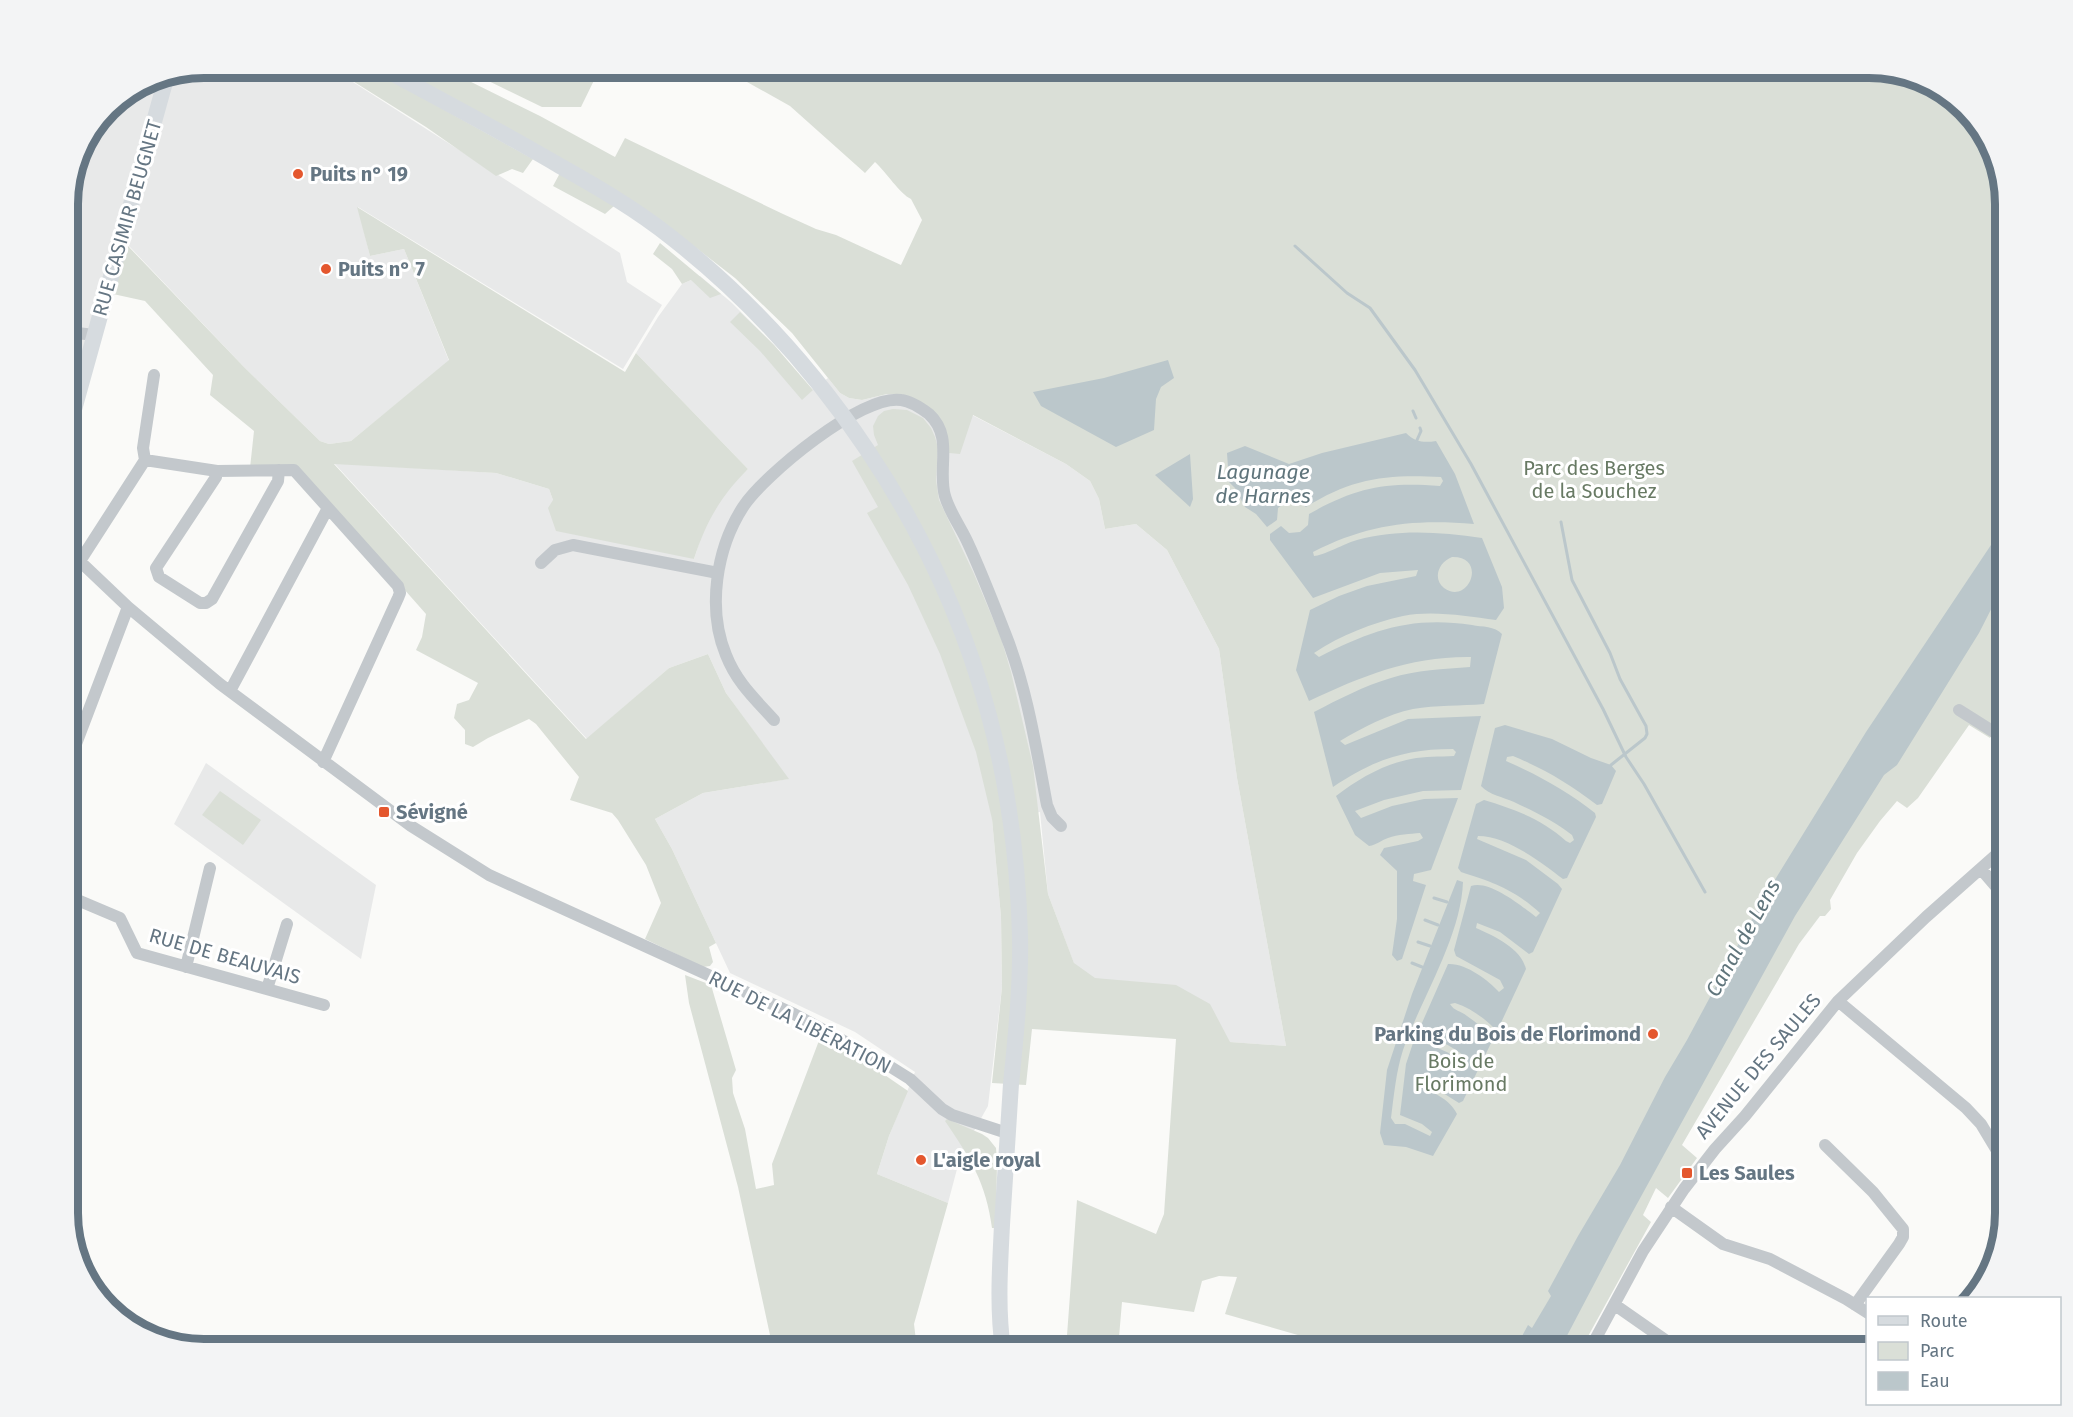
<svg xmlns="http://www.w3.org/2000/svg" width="2073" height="1417" font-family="'Fira Sans',sans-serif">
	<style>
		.built { fill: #e8e9e9 }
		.green { fill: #dadfd7 }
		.water { fill: #bbc7cb; fill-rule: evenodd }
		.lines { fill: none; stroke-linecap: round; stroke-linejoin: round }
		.stream { stroke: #bbc7cb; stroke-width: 3 }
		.minor { stroke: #c3c8cc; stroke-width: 12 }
		.major { stroke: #d6dbdf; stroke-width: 16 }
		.poi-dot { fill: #e4572e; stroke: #fff; stroke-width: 2 }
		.labels { text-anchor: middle; stroke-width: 6; stroke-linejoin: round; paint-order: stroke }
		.poi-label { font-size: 20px; font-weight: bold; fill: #657683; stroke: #fff; text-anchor: start }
		.street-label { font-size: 20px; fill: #657683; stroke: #fff }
		.park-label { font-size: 20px; fill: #687a64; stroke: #fff }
		.water-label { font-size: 21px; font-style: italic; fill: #60757c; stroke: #fff }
		.rim { fill: none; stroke: #657683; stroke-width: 8 }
	</style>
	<rect width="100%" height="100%" fill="#fafaf8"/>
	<path class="built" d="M 204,68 L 331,68 L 620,253 L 627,282 L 662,305 L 623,369 L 358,207 L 370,256 L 404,249 L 449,361 L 351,441 L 329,444 L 320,441 L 244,367 L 129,246 L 113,294 L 100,293 L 68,400 L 68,196 L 78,152 L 108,107 L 152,78 Z
		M 700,276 L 732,303 L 774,345 L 812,390 L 828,378 L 840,393 L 849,398 L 862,400 L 887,394 L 898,394 L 972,415 L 1066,464 L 1090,481 L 1099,499 L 1105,529 L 1136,524 L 1167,550 L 1219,649 L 1237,778 L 1286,1046 L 1100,1033 L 1048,894 L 1040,812 L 992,819 L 1001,917 L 1002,987 L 988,1106 L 961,1154 L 948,1203 L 877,1174 L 889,1136 L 915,1072 L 855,1032 L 730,973 L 672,849 L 655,819 L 703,793 L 788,779 L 726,693 L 708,654 L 669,668 L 587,739 L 334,463 L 496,473 L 549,489 L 553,500 L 694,559 L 703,531 L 714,510 L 729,487 L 748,469 L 636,353 L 658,317 L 682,284 Z
		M 206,763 L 376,885 L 361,959 L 174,824 Z"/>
	<path class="green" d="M 332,68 L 369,68 L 533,159 L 523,173 L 512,169 L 496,176 L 426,127 Z
		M 397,68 L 443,68 L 540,116 L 615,157 L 625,138 L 783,214 L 816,229 L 836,235 L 901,265 L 922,220 L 911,199 C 900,194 886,172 875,162 L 865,173 L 790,106 L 722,68 L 1869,68 L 1945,91 L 1991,143 L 2005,204 L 2005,699 L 1999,723 L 1990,738 L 1969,725 L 1918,798 L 1907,808 L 1897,801 L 1880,821 L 1857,853 L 1830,900 L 1831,909 L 1825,916 L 1820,916 L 1799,944 L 1682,1145 L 1697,1158 L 1668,1198 L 1656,1188 L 1643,1215 L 1651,1222 L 1581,1349 L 1333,1349 L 1329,1344 L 1225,1314 L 1237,1277 L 1219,1276 L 1202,1281 L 1194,1312 L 1122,1302 L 1118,1349 L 1066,1349 L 1077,1200 L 1156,1234 L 1164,1214 L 1176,1039 L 1032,1029 L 1026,1085 L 992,1083 L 1002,987 L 1001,917 L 992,819 L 976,752 L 940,654 L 908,585 L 867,513 L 878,507 L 852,461 L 878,445 L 874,435 L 873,426 L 878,416 L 884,411 L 893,409 L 907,410 L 923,418 L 931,428 L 935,437 L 938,448 L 936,480 L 939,500 L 974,574 L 1001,638 L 1011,672 L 1033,766 L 1048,894 L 1074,963 L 1095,978 L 1176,985 L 1210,1004 L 1230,1042 L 1286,1046 L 1237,778 L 1219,649 L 1167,550 L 1136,524 L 1105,529 L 1099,499 L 1090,481 L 1066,464 L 973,415 L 960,454 L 949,453 L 948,443 L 913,398 L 898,394 L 887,394 L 862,400 L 849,398 L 840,393 L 792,333 L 735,278 L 673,230 Z
		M 462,68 L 600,68 L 581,107 L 542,107 Z
		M 560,173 L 614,206 L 605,214 L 553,186 Z
		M 357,207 L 625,372 L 636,353 L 748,469 C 720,497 706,522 694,559 L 556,531 L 548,508 L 553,500 L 549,489 L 496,473 L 334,464 L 586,739 L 669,668 L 708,654 L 726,693 L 789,779 L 703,793 L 655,819 L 672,849 L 716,943 L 709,947 L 713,962 L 710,966 L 703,967 L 645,939 L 661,903 L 646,865 L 618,820 L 612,813 L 570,800 L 579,777 L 536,724 L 529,719 L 488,738 L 473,747 L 465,744 L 465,730 L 454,718 L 457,704 L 469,700 L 478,683 L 416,650 L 422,637 L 426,614 L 297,468 L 250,468 L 254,431 L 210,395 L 213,375 L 145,301 L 113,294 L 128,246 L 244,367 L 320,441 L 329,444 L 351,441 L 449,360 L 404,249 L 370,256 Z
		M 660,243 L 721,294 L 710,298 L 691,280 L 682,284 L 672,269 L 653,254 Z
		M 740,312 L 774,345 L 813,390 L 802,400 L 760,351 L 730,322 Z
		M 220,791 L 261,820 L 243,845 L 202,815 Z
		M 685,975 L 711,985 L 736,1070 L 732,1078 L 733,1093 L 745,1129 L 756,1189 L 774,1185 L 772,1164 L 820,1038 L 876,1069 L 908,1091 L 889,1136 L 877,1174 L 948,1203 L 914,1324 L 917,1349 L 773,1349 L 738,1187 L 689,1003 Z
		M 947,1119 L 982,1134 L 988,1138 L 996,1148 L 997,1161 L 996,1228 L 992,1228 C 986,1183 971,1159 945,1121 Z"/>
	<path class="water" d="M 1168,360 L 1174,378 L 1161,387 L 1156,399 L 1154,430 L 1116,447 L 1041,406 L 1033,392 L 1104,378 Z
		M 1406,433 C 1415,442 1424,443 1436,441 L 1455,474 L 1474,524 C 1413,519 1368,524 1313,552 L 1314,556 C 1322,556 1346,543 1357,540 C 1399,529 1439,532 1482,538 L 1502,587 L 1504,608 L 1496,620 C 1466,616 1432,610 1403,616 C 1372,623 1341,635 1314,653 L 1319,657 C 1372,630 1411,616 1472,625 C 1482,627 1495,626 1502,634 L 1484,704 C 1461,706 1436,705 1413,709 C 1388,714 1362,728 1340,741 L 1345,745 L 1408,719 L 1481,716 L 1461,790 L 1423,791 L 1384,800 L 1355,811 L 1361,818 L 1392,806 L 1424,799 L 1458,798 L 1431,870 L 1414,874 L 1413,881 L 1426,885 L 1402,959 L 1397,961 L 1392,955 L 1397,919 L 1397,871 L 1380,855 L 1384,848 L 1418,841 L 1423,838 L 1420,833 C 1410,834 1398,834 1388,838 C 1381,840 1377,845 1369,846 L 1355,835 L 1336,796 C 1358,779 1384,764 1411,759 C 1425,756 1440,757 1454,756 L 1456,752 L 1453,749 C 1405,749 1373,760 1333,787 L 1314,712 C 1339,699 1364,686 1391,678 C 1416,670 1444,669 1470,667 L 1471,657 C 1411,656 1362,676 1309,701 L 1296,670 L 1310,610 L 1339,596 L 1367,586 L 1416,576 L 1418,570 L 1380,573 L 1313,598 L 1270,540 L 1270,534 L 1281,526 L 1289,533 L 1300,532 L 1308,525 L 1309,514 C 1357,487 1386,482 1440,486 L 1443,481 L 1441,477 C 1387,474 1352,478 1306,507 C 1296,499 1287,500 1278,508 L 1277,520 L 1267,527 L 1256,514 L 1245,507 L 1235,488 L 1229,482 L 1227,453 L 1245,446 L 1289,464 L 1322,453 ZM 1452,557 C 1488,556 1469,606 1444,588 C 1432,578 1439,562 1452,557 Z
		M 1190,454 L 1193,499 L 1190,507 L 1155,475 Z
		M 2005,524 L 2005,582 L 1979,633 L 1897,765 L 1884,775 L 1795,916 L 1621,1233 L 1560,1349 L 1515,1349 L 1528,1325 L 1532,1328 L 1551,1296 L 1548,1291 L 1578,1236 L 1620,1165 L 1665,1077 L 1687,1040 L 1760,904 L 1866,732 Z
		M 1505,725 L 1552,739 L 1591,758 L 1611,765 L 1616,771 L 1602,804 L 1597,805 C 1568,783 1546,770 1513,756 L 1507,757 L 1506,761 C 1538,775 1567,791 1595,813 L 1596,817 L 1567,878 L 1563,879 C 1541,862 1507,836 1478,836 L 1477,839 L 1526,860 L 1558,884 L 1562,889 L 1533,952 L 1529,954 L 1500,932 L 1477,923 L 1476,928 C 1494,936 1521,948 1526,969 L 1499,1027 L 1494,1028 C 1483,1017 1470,1008 1455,1003 L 1450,1004 C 1454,1011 1461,1011 1467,1016 C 1476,1022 1487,1031 1492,1041 L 1463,1101 L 1459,1103 L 1435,1088 L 1420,1081 L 1417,1083 L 1417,1085 C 1431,1091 1450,1099 1457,1114 L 1433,1156 L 1406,1147 L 1384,1145 L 1380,1133 L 1387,1070 L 1412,994 L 1457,880 L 1463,882 C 1461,937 1421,999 1403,1050 C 1396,1072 1394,1095 1391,1118 L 1395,1124 L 1405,1124 L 1430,1136 L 1432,1132 L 1422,1124 L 1400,1115 L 1406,1064 L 1413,1043 L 1418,1041 C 1435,1046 1449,1052 1464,1062 L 1467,1061 L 1467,1058 C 1459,1052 1451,1046 1441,1042 C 1433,1039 1424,1039 1418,1032 L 1448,964 C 1466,963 1488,980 1499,992 L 1504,988 L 1500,980 L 1456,956 L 1454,950 L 1471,886 C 1489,879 1523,907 1536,917 L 1540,913 C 1513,889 1495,883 1461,872 L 1458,868 L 1476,804 L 1484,800 C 1514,809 1542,819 1566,841 L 1570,843 L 1574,840 L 1572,835 C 1554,821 1535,812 1514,802 C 1503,797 1489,795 1481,786 L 1495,728 Z"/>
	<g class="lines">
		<path class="stream" d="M 1295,246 L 1347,293 L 1370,308 L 1415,370 L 1471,464 L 1603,709 L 1626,757 L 1644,784 L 1705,892
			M 1413,411 L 1416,418
			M 1417,440 L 1421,431 L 1420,428
			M 1561,522 L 1572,580 L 1610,653 L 1620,679 L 1646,726 L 1647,734 L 1645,738 L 1611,765
			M 1434,898 L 1447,902
			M 1425,920 L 1438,925
			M 1418,942 L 1430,946
			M 1412,963 L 1422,967"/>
		<path class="minor" d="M 68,326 L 77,333 L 94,335
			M 145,460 L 217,471 L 294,470 L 398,586 L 400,593 L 398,598 L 323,762
			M 217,471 L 216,477 L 156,568 L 159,577 L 200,603 L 206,603 L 212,599 L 278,481 L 279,470
			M 68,550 L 128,607 L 220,684 L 411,826 L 489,875 L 794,1014 L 886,1064 L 910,1079 L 942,1109 L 952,1115 L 1007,1133
			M 80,561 L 145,460 L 143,448 L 154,375
			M 541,563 L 555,550 L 573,545 L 718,573
			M 230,691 L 328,508
			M 1959,710 L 2005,739
			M 774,720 C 755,699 737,683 726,655 C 707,609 716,549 743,507 C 764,475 862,394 901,400 C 911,401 921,408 929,414 C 954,437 937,468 945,496 C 949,511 960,526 967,541 C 981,571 993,602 1005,633 C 1027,688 1036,747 1047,805 L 1052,817 L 1061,826
			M 1999,735 L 2005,713
			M 68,765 L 128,607
			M 1981,869 L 2005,897
			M 68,896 L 120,918 L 137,953 L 324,1005
			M 186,967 L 210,868
			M 267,989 L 287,924
			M 1838,1001 L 1966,1108 L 1981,1124 L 2005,1164
			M 1825,1145 L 1873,1192 L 1903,1229 L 1903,1237 L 1899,1244 L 1855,1305
			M 1671,1207 L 1723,1244 L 1770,1259 L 1846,1299 L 1868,1313
			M 1615,1305 L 1678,1349
			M 1590,1349 L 1643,1251 L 1684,1189 L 1715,1149 L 1745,1116 L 1838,1001 L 1926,917 L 2005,847"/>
		<path class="major" d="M 382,68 C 442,100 502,132 560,166 C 599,188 637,210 672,238 C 821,355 938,528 988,712 C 1008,784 1018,861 1020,936 C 1021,985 1016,1035 1011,1084 C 1008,1131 1005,1178 1002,1225 C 1000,1266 997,1308 1003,1349
			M 68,431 L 167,75"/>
	</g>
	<g class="poi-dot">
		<circle cx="298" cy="174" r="6"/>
		<circle cx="326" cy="269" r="6"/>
		<rect x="378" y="806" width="12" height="12" rx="3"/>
		<circle cx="1653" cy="1034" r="6"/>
		<circle cx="921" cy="1160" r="6"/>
		<rect x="1681" y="1167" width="12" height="12" rx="3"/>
	</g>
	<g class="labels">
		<g class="poi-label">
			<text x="310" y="181">Puits n° 19</text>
			<text x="338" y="276">Puits n° 7</text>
			<text x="396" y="819">Sévigné</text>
			<text x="1641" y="1041" text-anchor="end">Parking du Bois de Florimond</text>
			<text x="933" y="1167">L'aigle royal</text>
			<text x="1699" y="1180">Les Saules</text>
		</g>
		<g class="street-label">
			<text transform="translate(127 218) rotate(-74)" y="7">RUE CASIMIR BEUGNET</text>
			<text transform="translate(225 956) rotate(16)" y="7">RUE DE BEAUVAIS</text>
			<text transform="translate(800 1022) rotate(27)" y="7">RUE DE LA LIBÉRATION</text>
			<text transform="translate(1758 1066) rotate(-50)" y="7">AVENUE DES SAULES</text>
		</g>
		<g class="park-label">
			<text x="1594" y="475">Parc des Berges<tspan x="1594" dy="23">de la Souchez</tspan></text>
			<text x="1461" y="1068">Bois de<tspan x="1461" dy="23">Florimond</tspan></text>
		</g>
		<g class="water-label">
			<text x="1263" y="479">Lagunage<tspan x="1263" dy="24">de Harnes</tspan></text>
			<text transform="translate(1743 938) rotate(-61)" y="7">Canal de Lens</text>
		</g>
	</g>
	<path d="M0 0H2073V1417H0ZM204 78H1869A126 126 0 0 1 1995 204V1213A126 126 0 0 1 1869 1339H204A126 126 0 0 1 78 1213V204A126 126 0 0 1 204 78Z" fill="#f3f4f5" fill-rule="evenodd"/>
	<path class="rim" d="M204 78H1869A126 126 0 0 1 1995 204V1213A126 126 0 0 1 1869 1339H204A126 126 0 0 1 78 1213V204A126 126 0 0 1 204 78Z"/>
	<rect x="1866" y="1297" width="195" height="108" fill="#ffffff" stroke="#c1c8cd" stroke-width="1.5"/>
	<rect x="1878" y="1316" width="30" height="9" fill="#d6dbdf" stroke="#c1c8cd" stroke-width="1.5"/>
	<text x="1920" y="1327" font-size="18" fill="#657683">Route</text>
	<rect x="1878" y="1342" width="30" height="18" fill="#dadfd7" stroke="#c1c8cd" stroke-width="1.5"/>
	<text x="1920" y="1357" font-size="18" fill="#657683">Parc</text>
	<rect x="1878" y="1372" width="30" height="18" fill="#bbc7cb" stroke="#c1c8cd" stroke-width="1.5"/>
	<text x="1920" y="1387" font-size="18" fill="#657683">Eau</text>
</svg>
